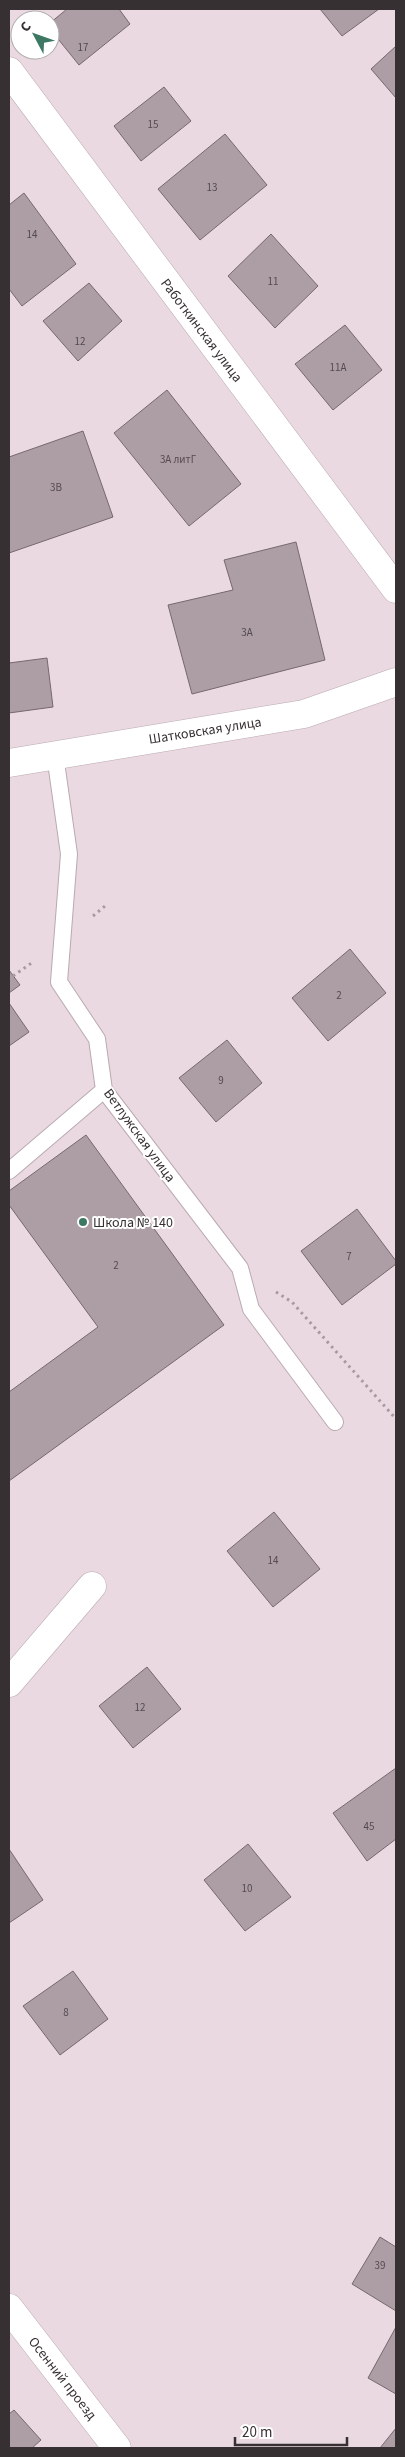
<svg xmlns="http://www.w3.org/2000/svg" width="405" height="2457" font-family="'Source Sans 3',sans-serif">
	<style>
		.building { fill: #ad9da5; stroke: #77686f }
		.lines { fill: none; stroke-linecap: round; stroke-linejoin: round }
		.service-casing { stroke: #baaab2; stroke-width: 18 }
		.minor-casing { stroke: #baaab2; stroke-width: 29 }
		.tertiary-casing { stroke: #baaab2; stroke-width: 29 }
		.path { stroke: #a79aa0; stroke-width: 3; stroke-dasharray: 2.5 4; stroke-linecap: butt }
		.service { stroke: #fff; stroke-width: 16 }
		.minor { stroke: #fff; stroke-width: 28 }
		.tertiary { stroke: #fff; stroke-width: 28 }
		.poi-dot { fill: #3c7862; stroke: #fff; stroke-width: 2 }
		.labels { text-anchor: middle; stroke-width: 4; stroke-linejoin: round; paint-order: stroke }
		.number-label { font-size: 11px; fill: #544b50 }
		.street-label { font-size: 14px; fill: #373033; stroke: #fff }
		.poi-label { font-size: 14px; fill: #373033; stroke: #fff; text-anchor: start }
	</style>
	<rect width="100%" height="100%" fill="#ead9e1"/>
	<path class="building" d="M 67,9 L 119,9 L 130,24 L 79,65 L 50,29 L 50,23 Z
		M 320,9 L 379,9 L 342,36 Z
		M 396,46 L 396,98 L 371,69 Z
		M 164,87 L 191,121 L 141,161 L 114,126 Z
		M 225,134 L 267,185 L 200,240 L 158,189 Z
		M 24,193 L 76,264 L 22,306 L 9,289 L 9,205 Z
		M 271,234 L 318,286 L 275,328 L 228,276 Z
		M 89,283 L 122,321 L 78,361 L 43,321 Z
		M 345,325 L 382,370 L 333,410 L 295,364 Z
		M 167,390 L 241,484 L 189,526 L 114,433 Z
		M 83,431 L 113,517 L 9,553 L 9,457 Z
		M 296,542 L 325,660 L 192,694 L 168,605 L 233,590 L 224,560 Z
		M 47,658 L 53,707 L 9,713 L 9,663 Z
		M 350,949 L 386,993 L 328,1041 L 292,998 Z
		M 9,970 L 20,985 L 9,993 Z
		M 9,1003 L 29,1032 L 9,1046 Z
		M 227,1040 L 262,1083 L 216,1122 L 179,1078 Z
		M 86,1135 L 224,1325 L 9,1481 L 9,1392 L 98,1327 L 9,1205 L 9,1191 Z
		M 357,1209 L 396,1261 L 396,1264 L 342,1305 L 301,1251 Z
		M 274,1512 L 320,1569 L 273,1607 L 227,1551 Z
		M 147,1667 L 181,1709 L 133,1748 L 99,1706 Z
		M 396,1768 L 396,1839 L 367,1861 L 333,1813 Z
		M 248,1844 L 291,1897 L 245,1931 L 204,1880 Z
		M 9,1849 L 43,1900 L 9,1923 Z
		M 73,1971 L 108,2019 L 60,2055 L 23,2006 Z
		M 380,2237 L 396,2247 L 396,2311 L 352,2284 Z
		M 396,2327 L 396,2394 L 368,2378 Z
		M 14,2410 L 41,2440 L 32,2448 L 9,2448 L 9,2414 Z
		M 396,2428 L 396,2448 L 380,2448 Z"/>
	<g class="lines">
		<g class="service-casing">
			<path id="service" d="M 55,755 L 69,854 L 59,982 L 97,1039 L 104,1090 L 240,1268 L 251,1309 L 335,1422
				M 9,1171 L 104,1090"/>
		</g>
		<g class="minor-casing">
			<path id="minor" d="M 9,71 L 396,589
				M 9,1683 L 92,1586
				M 9,2308 L 117,2448"/>
		</g>
		<g class="tertiary-casing">
			<path id="tertiary" d="M 9,763 L 304,714 L 396,682"/>
		</g>
		<path class="path" d="M 93,916 L 105,906
			M 13,976 L 33,962
			M 276,1292 L 292,1302 L 396,1419"/>
		<use href="#service" class="service"/>
		<use href="#minor" class="minor"/>
		<use href="#tertiary" class="tertiary"/>
	</g>
	<circle class="poi-dot" cx="83" cy="1222" r="5"/>
	<g class="labels">
		<g class="number-label">
			<text x="83" y="51">17</text>
			<text x="153" y="128">15</text>
			<text x="212" y="191">13</text>
			<text x="32" y="238">14</text>
			<text x="273" y="285">11</text>
			<text x="80" y="345">12</text>
			<text x="338" y="371">11А</text>
			<text x="178" y="463">3А литГ</text>
			<text x="56" y="491">3В</text>
			<text x="247" y="636">3А</text>
			<text x="339" y="999">2</text>
			<text x="221" y="1084">9</text>
			<text x="349" y="1260">7</text>
			<text x="116" y="1269">2</text>
			<text x="273" y="1564">14</text>
			<text x="140" y="1711">12</text>
			<text x="369" y="1830">45</text>
			<text x="247" y="1892">10</text>
			<text x="66" y="2016">8</text>
			<text x="380" y="2269">39</text>
		</g>
		<g class="street-label">
			<text transform="translate(202 330) rotate(53)" y="5">Работкинская улица</text>
			<text transform="translate(205 730) rotate(-9)" y="5">Шатковская улица</text>
			<text transform="translate(140 1135) rotate(54)" y="5">Ветлужская улица</text>
			<text transform="translate(63 2378) rotate(52)" y="5">Осенний проезд</text>
		</g>
		<g class="poi-label">
			<text x="93" y="1227">Школа № 140</text>
		</g>
	</g>
	<rect width="405" height="2457" fill="none" stroke="#373033" stroke-width="20"/>
	<g transform="translate(35 35) rotate(311)"><circle r="24" fill="#ffffff" stroke="#afacad"/>
	<path d="M0-4L9 19L0 12L-9 19Z" fill="#3c7862"/>
	<text y="-8" font-size="14" font-weight="bold" text-anchor="middle" fill="#373033">С</text>
	</g>
	<path d="M235 2437v8h112v-8" fill="none" stroke="#373033" stroke-width="2.5"/>
	<text x="242" y="2437" font-size="15" fill="#373033" stroke="#ffffff" stroke-width="4" paint-order="stroke">20 m</text>
</svg>
